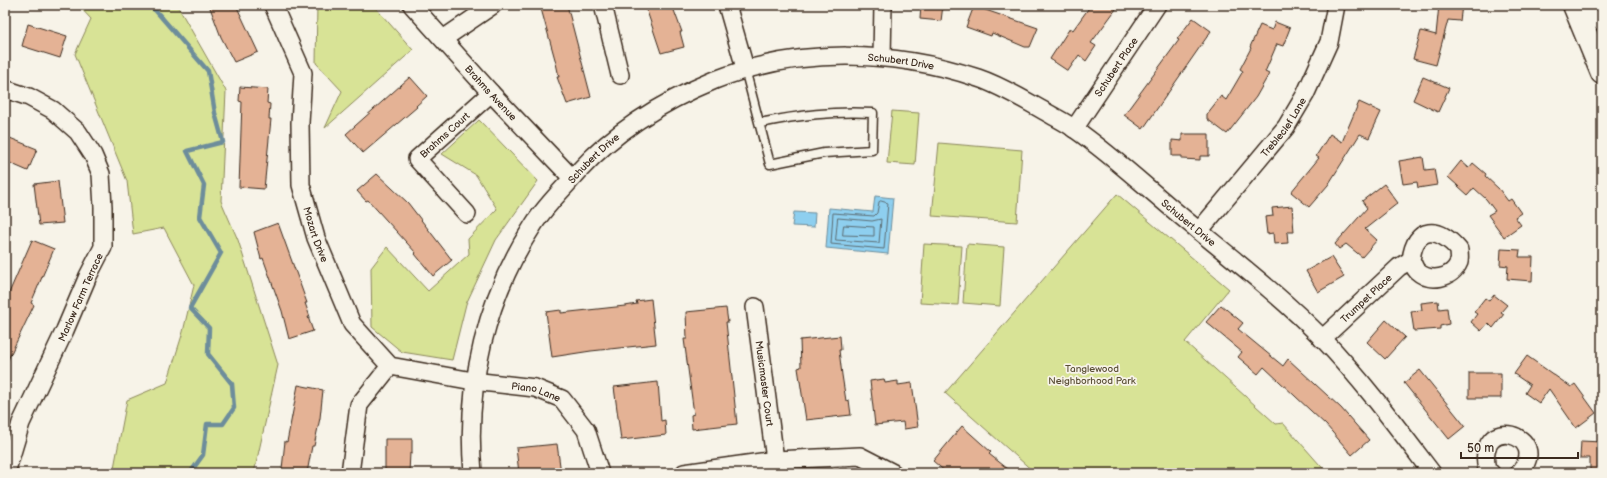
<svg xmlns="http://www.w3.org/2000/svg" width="1607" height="478" font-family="'Balsamiq Sans',sans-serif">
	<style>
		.green { fill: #d8e396; stroke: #8a865a }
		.water { fill: #8ecfef; stroke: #6d8d9b }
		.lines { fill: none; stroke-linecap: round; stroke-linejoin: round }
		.shore { stroke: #5c6c72; stroke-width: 1 }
		.stream { stroke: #6d8d9b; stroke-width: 4.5 }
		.building { fill: #e4b295; stroke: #3b2a1e }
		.service-casing { stroke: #3b2a1e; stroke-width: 11 }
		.minor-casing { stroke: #3b2a1e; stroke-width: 20 }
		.motorway-casing { stroke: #3b2a1e; stroke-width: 25 }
		.service { stroke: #f7f3e8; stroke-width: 8 }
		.minor { stroke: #f7f3e8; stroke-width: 17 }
		.motorway { stroke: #f7f3e8; stroke-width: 22 }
		.labels { text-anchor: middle; stroke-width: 3.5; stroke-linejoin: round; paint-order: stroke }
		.street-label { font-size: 10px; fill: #3b2a1e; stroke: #f7f3e8 }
		.park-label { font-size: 10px; fill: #5a4f36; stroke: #f7f3e8 }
	</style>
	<rect width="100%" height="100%" fill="#f7f3e8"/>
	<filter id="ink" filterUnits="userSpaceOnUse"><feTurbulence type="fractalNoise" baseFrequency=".025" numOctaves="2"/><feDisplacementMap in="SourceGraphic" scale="8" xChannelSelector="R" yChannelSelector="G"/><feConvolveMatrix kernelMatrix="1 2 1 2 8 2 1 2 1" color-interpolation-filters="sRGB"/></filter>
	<g filter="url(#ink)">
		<path class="green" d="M 78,5 L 177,5 L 226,91 L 221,201 L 238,240 L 278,365 L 254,473 L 113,473 L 127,400 L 167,383 L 183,332 L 194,285 L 164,228 L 133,234 L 127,181 L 75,54 L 91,19 Z
			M 317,5 L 373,5 L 413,50 L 325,128 L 342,91 L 316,63 Z
			M 892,111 L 919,113 L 915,165 L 887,163 Z
			M 479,120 L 538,181 L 496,240 L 466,304 L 452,360 L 402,352 L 372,327 L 371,268 L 387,247 L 428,291 L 469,254 L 468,239 L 497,209 L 476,175 L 442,154 Z
			M 939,143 L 1022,150 L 1017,222 L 932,216 Z
			M 1117,194 L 1229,289 L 1185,342 L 1276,424 L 1283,423 L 1327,473 L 1035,473 L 945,393 Z
			M 924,244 L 962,246 L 958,305 L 920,303 Z
			M 967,244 L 1004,247 L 1000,306 L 963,303 Z"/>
		<path class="water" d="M 875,196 L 893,198 L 888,254 L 826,248 L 829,208 L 873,212 Z
			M 794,212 L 815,213 L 814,227 L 792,226 Z"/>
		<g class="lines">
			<path class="shore" d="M 881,201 L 888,203 L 884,249 L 831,244 L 833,213 L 874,216 L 877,213 L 879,202 Z
				M 838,218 L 872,221 L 881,219 L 879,243 L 836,240 Z
				M 844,225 L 874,227 L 874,236 L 843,235 Z"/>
			<path class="stream" d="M 148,5 L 156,11 L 208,71 L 215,113 L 223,142 L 187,151 L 204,185 L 200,217 L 221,253 L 190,308 L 209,328 L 208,354 L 232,384 L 234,408 L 223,424 L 207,424 L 203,455 L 190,473"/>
		</g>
		<path class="building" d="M 209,5 L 236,5 L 258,52 L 234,62 L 221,37 Z
			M 540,5 L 567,5 L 591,97 L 567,104 L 557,77 L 559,77 L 556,63 Z
			M 645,5 L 672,5 L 682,32 L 680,32 L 684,47 L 661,53 Z
			M 921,5 L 943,5 L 941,21 L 920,19 Z
			M 1091,5 L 1119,5 L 1091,43 L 1096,46 L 1086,61 L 1079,55 L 1068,71 L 1050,59 L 1070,28 L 1073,30 Z
			M 1439,5 L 1462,5 L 1460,21 L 1448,20 L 1436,65 L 1413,59 L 1421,31 L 1436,35 Z
			M 974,6 L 1038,28 L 1030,47 L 1025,47 L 992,33 L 991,36 L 966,27 Z
			M 1193,18 L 1211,31 L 1143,129 L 1124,115 L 1179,40 L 1177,39 Z
			M 1275,22 L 1290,28 L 1283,46 L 1277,44 L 1265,72 L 1269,74 L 1256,97 L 1227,134 L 1207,119 L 1207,114 L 1221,96 L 1226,100 L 1243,71 L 1240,69 L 1251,48 L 1250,47 L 1260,25 L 1272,30 Z
			M 28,24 L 67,36 L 60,58 L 22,46 Z
			M 410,77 L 427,96 L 416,106 L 417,107 L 363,153 L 346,134 Z
			M 1423,77 L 1449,88 L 1438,112 L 1413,100 Z
			M 240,87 L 268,89 L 267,103 L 270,104 L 269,119 L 271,119 L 264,189 L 239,187 L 242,102 L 239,101 Z
			M 1359,102 L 1381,112 L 1369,138 L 1360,134 L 1328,185 L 1309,207 L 1291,192 L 1319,158 L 1316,156 L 1330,134 L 1342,142 Z
			M 1182,134 L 1209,134 L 1209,156 L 1200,156 L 1200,160 L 1182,159 L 1182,156 L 1172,156 L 1172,140 L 1182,141 Z
			M 5,136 L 37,149 L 28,171 L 5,161 Z
			M 1423,157 L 1425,170 L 1434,169 L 1437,185 L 1418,188 L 1417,182 L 1403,184 L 1399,161 Z
			M 1461,161 L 1469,168 L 1473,163 L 1486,174 L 1485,176 L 1499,189 L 1508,201 L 1511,199 L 1521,213 L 1515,217 L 1521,225 L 1504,237 L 1488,215 L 1495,211 L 1486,199 L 1474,188 L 1468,195 L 1448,177 Z
			M 377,174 L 408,203 L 452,260 L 433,276 L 415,254 L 416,253 L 368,200 L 366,201 L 357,191 Z
			M 58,181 L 63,223 L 39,225 L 34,184 Z
			M 1384,184 L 1398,203 L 1365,229 L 1377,240 L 1362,257 L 1346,244 L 1339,249 L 1335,244 L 1367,208 L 1362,201 Z
			M 1292,206 L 1294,232 L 1287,232 L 1288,243 L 1274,244 L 1273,233 L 1267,234 L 1265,217 L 1273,216 L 1272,208 Z
			M 278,223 L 307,303 L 305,303 L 310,317 L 308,317 L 313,331 L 289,339 L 282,311 L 263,258 L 261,259 L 254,232 Z
			M 32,240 L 54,249 L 31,303 L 34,305 L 5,366 L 5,291 L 9,293 Z
			M 1501,249 L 1520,250 L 1519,257 L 1533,257 L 1532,281 L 1507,279 L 1508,266 L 1500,265 Z
			M 1331,257 L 1344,277 L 1318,292 L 1306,271 Z
			M 1494,295 L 1507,305 L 1501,312 L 1504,314 L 1493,328 L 1488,323 L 1481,331 L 1471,322 L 1477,314 L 1474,312 L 1485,298 L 1489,301 Z
			M 651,299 L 656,344 L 591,351 L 552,357 L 546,312 L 561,310 L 561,313 L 625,306 L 637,304 L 636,301 Z
			M 1438,301 L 1439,309 L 1447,308 L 1449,324 L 1440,326 L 1440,329 L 1414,331 L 1411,311 L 1422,310 L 1421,303 Z
			M 1221,305 L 1243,323 L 1238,329 L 1283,366 L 1288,359 L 1341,408 L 1369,440 L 1352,455 L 1326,425 L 1264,367 L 1258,374 L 1238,357 L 1242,352 L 1206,322 Z
			M 726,308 L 728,322 L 726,322 L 737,424 L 692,429 L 691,415 L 694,414 L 684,339 L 687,339 L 686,312 Z
			M 1386,320 L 1405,337 L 1385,359 L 1367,342 Z
			M 840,336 L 841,350 L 839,350 L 842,375 L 846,401 L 849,400 L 851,415 L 806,420 L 798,368 L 801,367 L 800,340 Z
			M 1527,356 L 1571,387 L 1575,384 L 1596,413 L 1576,428 L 1549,389 L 1539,403 L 1525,393 L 1530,385 L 1514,374 Z
			M 1420,370 L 1465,426 L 1449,439 L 1404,383 Z
			M 1469,373 L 1501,373 L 1501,398 L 1469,398 Z
			M 884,379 L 885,383 L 898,381 L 898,385 L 912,383 L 918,427 L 904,429 L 903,422 L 875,425 L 870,381 Z
			M 658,382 L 661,421 L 665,420 L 666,435 L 621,440 L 614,387 Z
			M 298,385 L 323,390 L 320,418 L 314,446 L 312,446 L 307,473 L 282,469 L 285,441 L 287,442 Z
			M 962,426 L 991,452 L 989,454 L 1013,473 L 947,473 L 933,461 Z
			M 385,439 L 412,439 L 412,454 L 410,453 L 409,473 L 385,473 Z
			M 1581,441 L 1602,442 L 1602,473 L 1590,473 L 1590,458 L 1580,458 Z
			M 557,444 L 561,473 L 519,473 L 516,448 Z"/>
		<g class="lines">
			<g class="service-casing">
				<path id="service" d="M 745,69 L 770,164 L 824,153 L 872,150 L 873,113 C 832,111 800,115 760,123"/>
			</g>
			<g class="minor-casing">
				<g id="minor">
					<path id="s1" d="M 273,5 L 303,73 L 300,123 L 301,185 L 316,238 L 352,324 L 390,366 L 473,381 L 535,388 L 562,399 L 586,430 L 600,473"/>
					<path id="s2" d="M 412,5 L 491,93 L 572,178"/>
					<path d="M 603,5 L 620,75"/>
					<path d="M 727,5 L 745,68"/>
					<path d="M 443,39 L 493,5"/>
					<path d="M 882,57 L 883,5"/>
					<path d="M 5,89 L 29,97 L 53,110 L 78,132 L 93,155 L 101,174 L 103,207 L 103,247 L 88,276 L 65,330 L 21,423 L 6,473"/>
					<path id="s3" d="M 1074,129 L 1157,5"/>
					<path id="s4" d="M 467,214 L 417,159 L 491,93"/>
					<path id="s5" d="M 1199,231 L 1286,127 L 1305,95 L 1329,42 L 1336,5"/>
					<path id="s6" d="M 755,307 L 775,460"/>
					<path id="s7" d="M 1322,339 L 1399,267 L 1411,260 C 1413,263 1414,268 1417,271 C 1430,283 1452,279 1459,262 C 1460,259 1459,254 1459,250 C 1439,226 1415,225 1411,260"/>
					<path d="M 350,473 L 359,405 L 390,366"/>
					<path id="s8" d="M 473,473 C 465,386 486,297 534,224 C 546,205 564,188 579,171 C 616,130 664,101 715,80 C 799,47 894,50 978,78 C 1002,86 1024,100 1046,112 C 1056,118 1067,123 1076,130 C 1113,156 1147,188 1182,217 C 1229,256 1281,296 1323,339 C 1363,381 1397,427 1432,473"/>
					<path d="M 684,473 L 775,460 L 860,456 L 893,473"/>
					<path d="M 1491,473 L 1487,470 C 1474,411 1554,435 1519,473"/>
				</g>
			</g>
			<g class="motorway-casing">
				<path id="motorway" d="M 1574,5 L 1602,73
					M 1598,5 L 1602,19"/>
			</g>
			<use href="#service" class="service"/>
			<use href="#minor" class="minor"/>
			<use href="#motorway" class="motorway"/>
		</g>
	</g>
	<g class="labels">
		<g class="street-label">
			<text dy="4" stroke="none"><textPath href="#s8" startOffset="685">Schubert Drive</textPath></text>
			<text dy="4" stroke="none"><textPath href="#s3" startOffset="75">Schubert Place</textPath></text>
			<text dy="4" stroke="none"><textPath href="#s2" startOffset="118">Brahms Avenue</textPath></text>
			<text dy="4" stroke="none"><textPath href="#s5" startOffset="134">Trebleclef Lane</textPath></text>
			<text dy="4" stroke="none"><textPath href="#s4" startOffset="111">Brahms Court</textPath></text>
			<text dy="4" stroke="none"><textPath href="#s8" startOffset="350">Schubert Drive</textPath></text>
			<text dy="4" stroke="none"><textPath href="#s8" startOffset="1021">Schubert Drive</textPath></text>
			<text dy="4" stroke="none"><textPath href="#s1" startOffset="238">Mozart Drive</textPath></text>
			<text transform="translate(80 297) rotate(-66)" y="4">Marlow Farm Terrace</text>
			<text dy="4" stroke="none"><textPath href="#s7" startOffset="60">Trumpet Place</textPath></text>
			<text dy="4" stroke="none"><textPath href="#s6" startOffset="77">Musicmaster Court</textPath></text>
			<text dy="4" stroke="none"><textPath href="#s1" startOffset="540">Piano Lane</textPath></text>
		</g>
		<g class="park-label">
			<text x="1092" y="372">Tanglewood<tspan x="1092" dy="12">Neighborhood Park</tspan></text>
		</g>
	</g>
	<rect width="1607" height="478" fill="none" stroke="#f7f3e8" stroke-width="20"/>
	<rect x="10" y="10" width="1587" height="458" fill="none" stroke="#3b2a1e" stroke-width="1.5" filter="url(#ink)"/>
	<path d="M1461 452v6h117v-6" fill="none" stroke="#3b2a1e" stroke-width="2"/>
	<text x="1467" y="452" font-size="12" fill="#3b2a1e" stroke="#f7f3e8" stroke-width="3" paint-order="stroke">50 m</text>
</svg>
